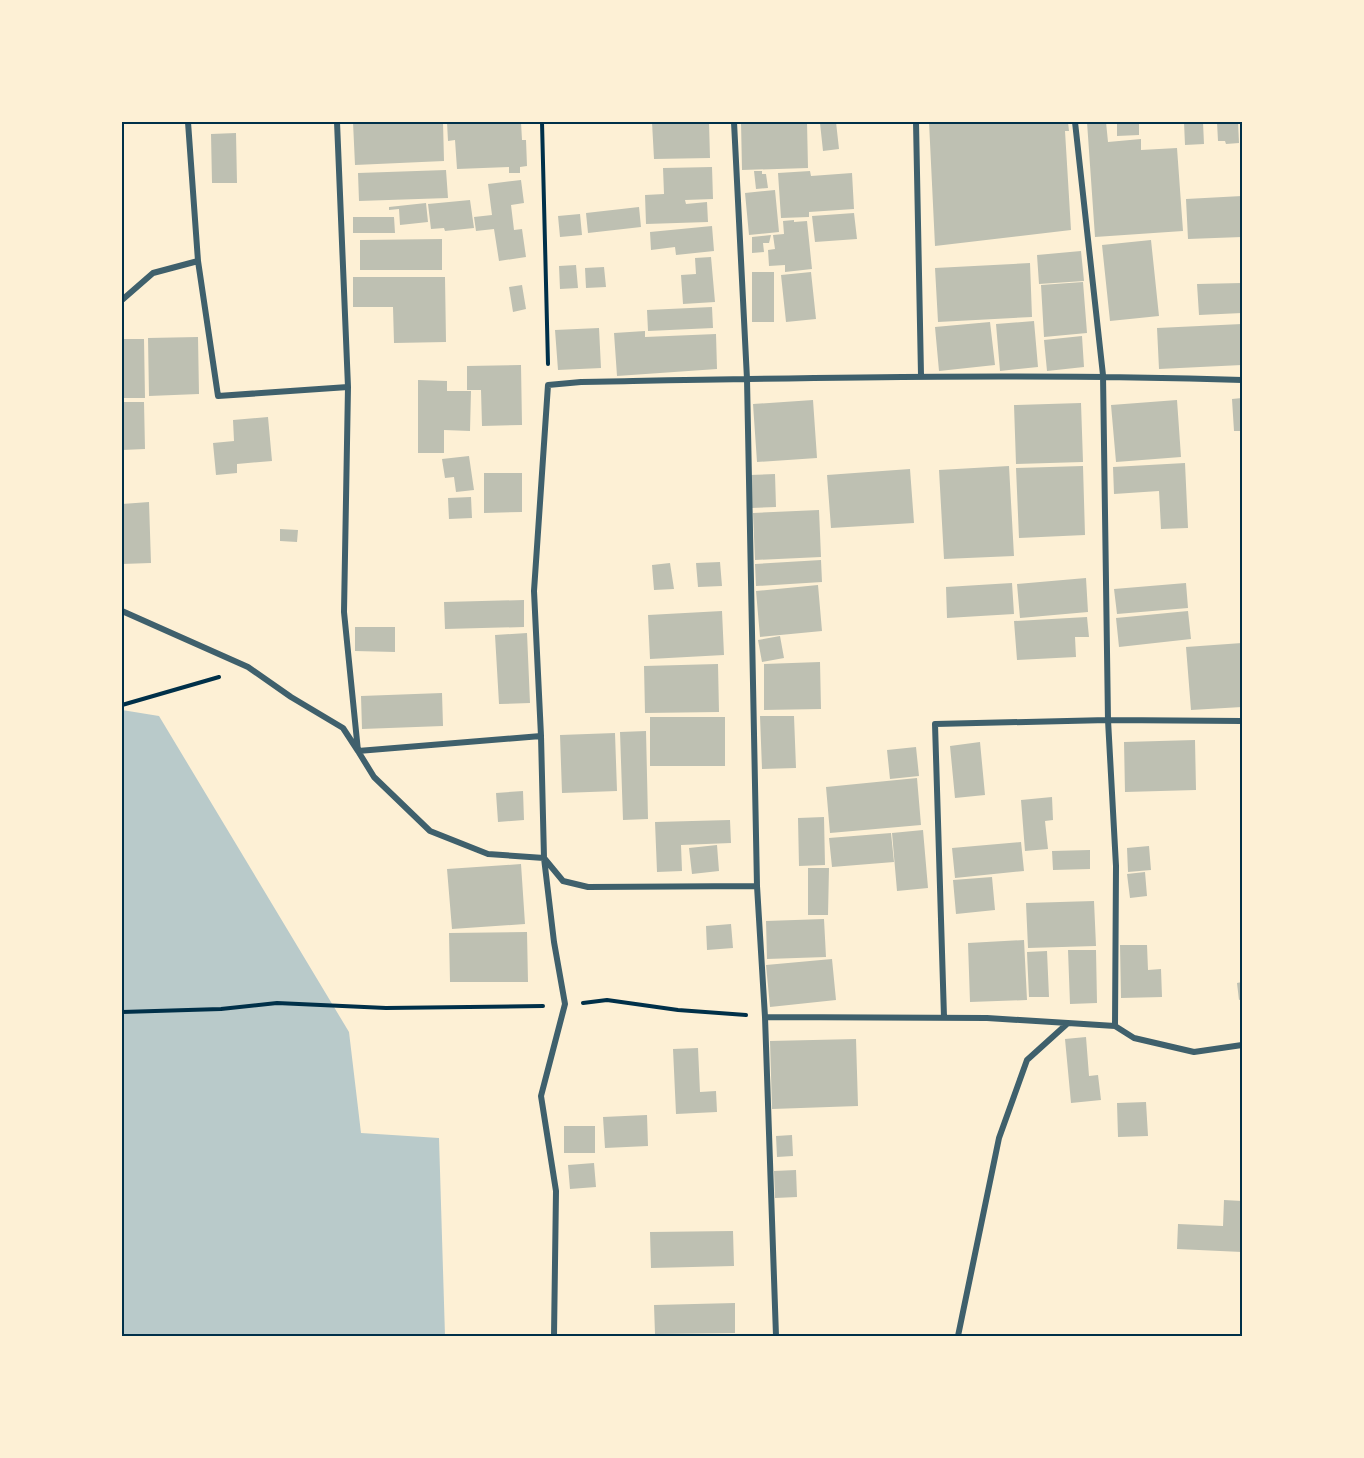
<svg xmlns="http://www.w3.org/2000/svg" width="1364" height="1458" font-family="Commissioner,sans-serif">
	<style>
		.green { fill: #b9caca }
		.building { fill: #bec0b2 }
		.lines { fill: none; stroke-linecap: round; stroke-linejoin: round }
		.path { stroke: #003049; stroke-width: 4 }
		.minor { stroke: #3f606c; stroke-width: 6 }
		.neatline { fill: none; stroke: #003049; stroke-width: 2 }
	</style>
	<rect width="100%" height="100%" fill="#fdf0d5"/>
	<path class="green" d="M 122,710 L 159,716 L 349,1032 L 361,1133 L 439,1138 L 445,1336 L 122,1336 Z"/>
	<path class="building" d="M 353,122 L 443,122 L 444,161 L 355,165 Z
		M 447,122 L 521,122 L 522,140 L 526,140 L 527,166 L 520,167 L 520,173 L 509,173 L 509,167 L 457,169 L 455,140 L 448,141 Z
		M 652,122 L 709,122 L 710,158 L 654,159 Z
		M 741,122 L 807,122 L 808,168 L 742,170 Z
		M 836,122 L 839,149 L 823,151 L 820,123 Z
		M 929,122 L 1068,122 L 1069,131 L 1065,131 L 1071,230 L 935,246 Z
		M 1087,122 L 1106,122 L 1108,142 L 1141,139 L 1141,150 L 1177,148 L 1183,231 L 1095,237 Z
		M 1117,122 L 1139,122 L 1139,135 L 1117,136 Z
		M 1184,122 L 1203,122 L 1204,144 L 1185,145 Z
		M 1217,122 L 1238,122 L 1239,143 L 1226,144 L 1225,141 L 1218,141 Z
		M 236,133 L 237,183 L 212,183 L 211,134 Z
		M 712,167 L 713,199 L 685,200 L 686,204 L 707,202 L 708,222 L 646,224 L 645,195 L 664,194 L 663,168 Z
		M 446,170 L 448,198 L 359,201 L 358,173 Z
		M 754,171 L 762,171 L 762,174 L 766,174 L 768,188 L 756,189 Z
		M 810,171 L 811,176 L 852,173 L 854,209 L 809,212 L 809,217 L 781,218 L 778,173 Z
		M 521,180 L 524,203 L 511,205 L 514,230 L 522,229 L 526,257 L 499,261 L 494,229 L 476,231 L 474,217 L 492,215 L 488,184 Z
		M 775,190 L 779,232 L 749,235 L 745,193 Z
		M 1242,196 L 1242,237 L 1188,239 L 1186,199 Z
		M 470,200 L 474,228 L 445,231 L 444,228 L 431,229 L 428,204 Z
		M 426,203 L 428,222 L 400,225 L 399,209 L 389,210 L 389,207 Z
		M 639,207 L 641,227 L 588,233 L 586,213 Z
		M 854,213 L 857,239 L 815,242 L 812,216 Z
		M 580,214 L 582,235 L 560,237 L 558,216 Z
		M 353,217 L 394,217 L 395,233 L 353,233 Z
		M 794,220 L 794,222 L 807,221 L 812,269 L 785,272 L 785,265 L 769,266 L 768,250 L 775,249 L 773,235 L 784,234 L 783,221 Z
		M 712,226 L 714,251 L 676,255 L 675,247 L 651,250 L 650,232 Z
		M 771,235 L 769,243 L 763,243 L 764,252 L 752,253 L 752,237 Z
		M 442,239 L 442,270 L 360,270 L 360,240 Z
		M 1151,240 L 1159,316 L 1110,321 L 1102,245 Z
		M 1081,251 L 1084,281 L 1039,284 L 1037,255 Z
		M 711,257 L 715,302 L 683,304 L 681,275 L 696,274 L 695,258 Z
		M 1030,263 L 1032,317 L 938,322 L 935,268 Z
		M 576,265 L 578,288 L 560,289 L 559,266 Z
		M 604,267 L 606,287 L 586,288 L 585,268 Z
		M 752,272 L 774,272 L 774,322 L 752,322 Z
		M 811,272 L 816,319 L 786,322 L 781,275 Z
		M 353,277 L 445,277 L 446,342 L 394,343 L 393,307 L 353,307 Z
		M 1083,282 L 1087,333 L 1044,337 L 1041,285 Z
		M 1242,283 L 1242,313 L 1199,315 L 1197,284 Z
		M 522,285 L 526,309 L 513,312 L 509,287 Z
		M 712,307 L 713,328 L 648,331 L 647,310 Z
		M 1034,321 L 1038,367 L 1000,371 L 996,324 Z
		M 990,322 L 995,365 L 939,371 L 935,327 Z
		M 1242,324 L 1242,365 L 1159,369 L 1157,328 Z
		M 599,328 L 601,368 L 558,370 L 555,330 Z
		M 645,331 L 645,337 L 716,334 L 717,369 L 617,376 L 614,333 Z
		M 1082,336 L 1084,367 L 1047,371 L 1044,340 Z
		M 198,337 L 199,394 L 149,396 L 148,338 Z
		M 122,339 L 144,339 L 145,398 L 122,398 Z
		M 521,365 L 522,425 L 482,426 L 481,390 L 467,390 L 467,366 Z
		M 418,380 L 447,381 L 447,391 L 471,391 L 470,431 L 444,430 L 444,453 L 418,453 Z
		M 1242,398 L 1242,431 L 1234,431 L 1232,399 Z
		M 813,400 L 817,458 L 757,462 L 753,404 Z
		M 1177,400 L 1181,457 L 1116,462 L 1111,405 Z
		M 122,402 L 144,402 L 145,449 L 122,450 Z
		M 1081,403 L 1083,462 L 1016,464 L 1014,405 Z
		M 268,417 L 272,461 L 237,464 L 237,473 L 216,475 L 213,443 L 234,441 L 233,420 Z
		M 469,456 L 474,490 L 456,492 L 454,477 L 445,478 L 442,459 Z
		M 1185,463 L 1188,528 L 1161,529 L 1159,491 L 1114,494 L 1113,467 Z
		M 1009,466 L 1014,556 L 944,559 L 939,470 Z
		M 1083,466 L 1085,535 L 1019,538 L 1016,468 Z
		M 910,469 L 914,523 L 831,528 L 827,475 Z
		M 484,473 L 522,473 L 522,512 L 484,513 Z
		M 775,474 L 776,507 L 751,508 L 750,475 Z
		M 471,497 L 472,518 L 449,519 L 448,498 Z
		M 149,502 L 151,563 L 122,564 L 122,504 Z
		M 819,510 L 821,557 L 755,560 L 753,513 Z
		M 280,529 L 298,530 L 297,542 L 280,541 Z
		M 821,560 L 822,582 L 756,586 L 755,564 Z
		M 720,562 L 722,586 L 698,587 L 696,563 Z
		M 670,563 L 674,589 L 654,590 L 652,565 Z
		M 1086,578 L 1088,612 L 1020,618 L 1017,584 Z
		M 1012,583 L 1014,614 L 947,618 L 946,587 Z
		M 1186,583 L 1188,608 L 1117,614 L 1114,589 Z
		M 818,585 L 822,631 L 760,637 L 756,591 Z
		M 524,600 L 524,627 L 445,629 L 444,602 Z
		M 722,611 L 724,655 L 650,659 L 648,615 Z
		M 1188,611 L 1191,639 L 1119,647 L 1116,618 Z
		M 1087,617 L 1089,637 L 1075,637 L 1076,657 L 1017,660 L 1014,621 Z
		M 355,627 L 395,627 L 395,652 L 355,651 Z
		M 527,633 L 530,703 L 499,704 L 495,635 Z
		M 780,636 L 784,658 L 762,662 L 758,640 Z
		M 1242,643 L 1242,707 L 1191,710 L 1186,647 Z
		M 820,662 L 821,709 L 764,710 L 764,664 Z
		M 718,664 L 719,712 L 645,713 L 644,666 Z
		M 442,693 L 443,726 L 362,729 L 361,696 Z
		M 760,716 L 794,716 L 796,768 L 762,769 Z
		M 650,717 L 725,717 L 725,766 L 650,766 Z
		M 646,731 L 648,819 L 623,820 L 620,732 Z
		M 615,733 L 617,791 L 562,793 L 560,735 Z
		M 1195,740 L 1196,790 L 1125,792 L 1124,742 Z
		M 980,742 L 985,795 L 955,798 L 950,746 Z
		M 916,747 L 919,776 L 890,779 L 887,750 Z
		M 917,778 L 921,825 L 830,833 L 826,787 Z
		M 523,791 L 524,820 L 498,822 L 496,793 Z
		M 1052,797 L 1053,820 L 1045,821 L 1048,849 L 1025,851 L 1021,800 Z
		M 824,817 L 825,865 L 799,866 L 798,818 Z
		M 730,820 L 731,843 L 681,845 L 682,871 L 657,872 L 655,822 Z
		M 923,830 L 928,888 L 897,891 L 892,833 Z
		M 891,833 L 894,862 L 832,867 L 829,838 Z
		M 1021,842 L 1024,871 L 955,878 L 952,848 Z
		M 717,845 L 719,871 L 692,874 L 689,848 Z
		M 1149,846 L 1151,870 L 1128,872 L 1127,848 Z
		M 1090,850 L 1090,869 L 1053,870 L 1052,851 Z
		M 521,864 L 525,924 L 452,929 L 447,869 Z
		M 808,868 L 829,868 L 828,915 L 808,915 Z
		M 1145,872 L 1147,896 L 1130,898 L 1127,874 Z
		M 992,877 L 995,910 L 956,914 L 953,880 Z
		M 1094,901 L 1096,946 L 1028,948 L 1026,903 Z
		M 824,919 L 826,957 L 767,959 L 766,921 Z
		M 731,924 L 733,948 L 707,950 L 706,926 Z
		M 527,932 L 528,982 L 450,982 L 449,933 Z
		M 1024,940 L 1027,1000 L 970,1002 L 968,943 Z
		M 1120,945 L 1147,945 L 1148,970 L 1161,969 L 1162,997 L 1121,998 Z
		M 1068,950 L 1096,950 L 1097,1003 L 1070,1004 Z
		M 1047,951 L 1049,997 L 1029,997 L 1027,952 Z
		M 832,959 L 836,1000 L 770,1007 L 766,965 Z
		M 1242,982 L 1242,999 L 1239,1000 L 1237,983 Z
		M 1086,1037 L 1089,1076 L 1098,1075 L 1101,1100 L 1071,1103 L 1065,1039 Z
		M 856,1039 L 858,1106 L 772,1109 L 770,1041 Z
		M 698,1048 L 700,1092 L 716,1091 L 717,1112 L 676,1114 L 673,1049 Z
		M 1146,1102 L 1148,1136 L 1118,1137 L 1117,1103 Z
		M 647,1115 L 648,1146 L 605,1148 L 603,1117 Z
		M 564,1126 L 595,1126 L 595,1153 L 564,1153 Z
		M 792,1135 L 793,1156 L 777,1157 L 776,1136 Z
		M 594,1163 L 596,1187 L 570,1189 L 568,1165 Z
		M 796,1170 L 797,1197 L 775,1198 L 774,1171 Z
		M 1224,1200 L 1242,1201 L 1242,1252 L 1177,1249 L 1178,1224 L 1223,1226 Z
		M 733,1231 L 734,1266 L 651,1268 L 650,1232 Z
		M 735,1303 L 735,1333 L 655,1334 L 654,1305 Z"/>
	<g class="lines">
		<path class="path" d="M 542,122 L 548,364
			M 122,705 L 219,677
			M 583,1003 L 607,1000 L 678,1010 L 746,1015
			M 122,1012 L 221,1009 L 277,1003 L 386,1008 L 543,1006"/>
		<path class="minor" d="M 337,122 L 348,387 L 344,612 L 358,751 L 374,777 L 430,831 L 488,854 L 544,858 L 563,881 L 588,887 L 757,886 L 765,1017 L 776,1336
			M 734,122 L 747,379 L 757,886
			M 916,122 L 921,375
			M 1075,122 L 1103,375 L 1108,720 L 1116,866 L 1115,1026
			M 198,261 L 218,396 L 348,387
			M 122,300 L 153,273 L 198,261 L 188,122
			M 122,611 L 248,667 L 291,697 L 343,728 L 358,751 L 541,736 L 534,591 L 548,385 L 581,382 C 802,378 1022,373 1242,380
			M 541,736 L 544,858 L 554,942 L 565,1004 L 541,1096 L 556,1191 L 554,1336
			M 765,1017 L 987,1018 L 1068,1023
			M 944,1017 L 935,724 L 1108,720 L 1242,721
			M 958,1336 L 999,1138 L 1027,1060 L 1068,1023 L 1115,1026 L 1134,1038 L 1194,1052 L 1242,1045"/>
	</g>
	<rect width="1364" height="1458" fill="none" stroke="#fdf0d5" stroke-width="246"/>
	<rect x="123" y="123" width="1118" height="1212" class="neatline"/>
</svg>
